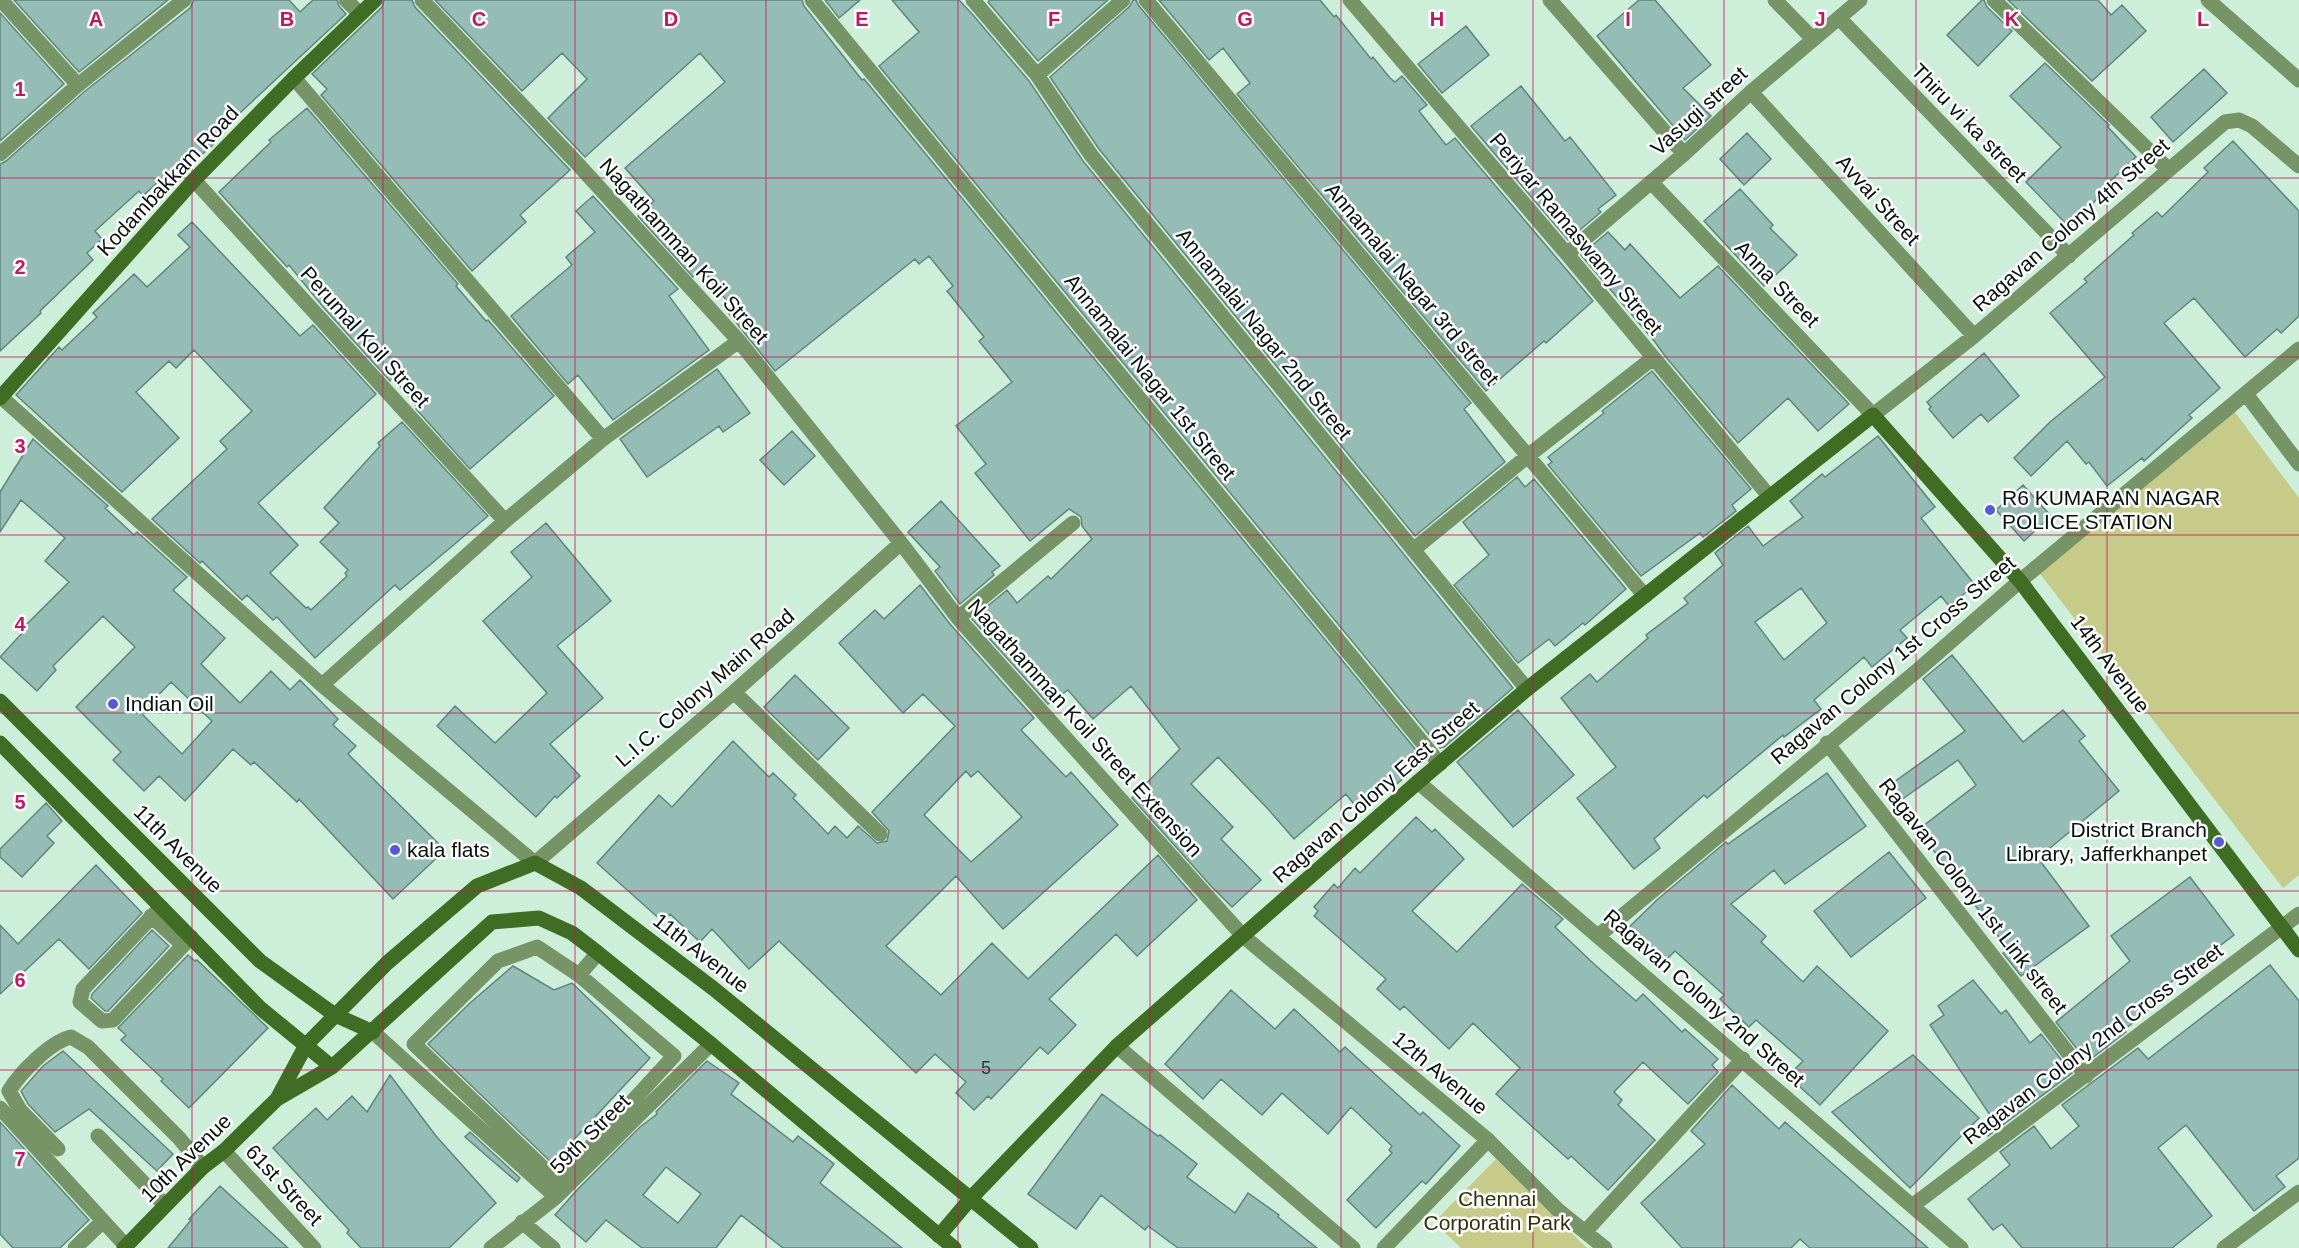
<svg xmlns="http://www.w3.org/2000/svg" width="2299" height="1248" font-family="Helvetica,sans-serif">
	<style>
		.green { fill: #c7cb89 }
		.building { fill: #95bdb5; stroke: #5e857e; stroke-width: 1.5; fill-rule: evenodd }
		.lines { fill: none; stroke-linecap: round; stroke-linejoin: round }
		.street { stroke: #769466; stroke-width: 15 }
		.secondary { stroke: #416c23; stroke-width: 15 }
		.grid { fill: none; stroke: #c2185b; stroke-width: 1.5; stroke-opacity: 0.55 }
		.poi-dot { fill: #555bd2; stroke: #fff; stroke-width: 2 }
		.labels { text-anchor: middle; stroke-width: 5; stroke-linejoin: round; paint-order: stroke }
		.number-label { font-size: 18px; fill: #2a3d36 }
		.street-label { font-size: 21px; fill: #07120c; stroke: #fff }
		.poi-label { font-size: 21px; fill: #07120c; stroke: #fff; text-anchor: start }
		.park-label { font-size: 21px; fill: #30310c; stroke: #fff }
		.grid-label { font-size: 20px; text-anchor: middle; font-weight: bold; fill: #c2185b; stroke: #fff; stroke-width: 5; stroke-linejoin: round; paint-order: stroke }
	</style>
	<rect width="100%" height="100%" fill="#cdefda"/>
	<path class="green" d="M 2234,411 L 2299,498 L 2299,875 L 2283,888 L 2037,570 Z
		M 1496,1159 L 1587,1248 L 1461,1248 L 1434,1222 Z"/>
	<path class="building" d="M 14,0 L 168,0 L 79,72 Z
		M 194,0 L 289,0 L 300,12 L 313,0 L 337,0 L 339,6 L 346,14 L 212,139 L 215,143 L 180,174 L 177,171 L 165,182 L 161,179 L 143,196 L 139,191 L 95,231 L 102,239 L 87,253 L 93,260 L 40,311 L 41,313 L 0,351 L 0,164 L 6,161 L 84,92 L 190,8 Z
		M 384,0 L 412,0 L 415,7 L 570,170 L 520,215 L 526,222 L 472,271 L 321,95 L 327,89 L 312,74 L 382,7 Z
		M 435,0 L 802,0 L 804,6 L 862,80 L 864,79 L 1425,761 L 1361,813 L 1346,794 L 1294,839 L 1268,809 L 1218,757 L 1191,784 L 1233,827 L 1221,839 L 1261,880 L 1232,907 L 1211,886 L 1132,798 L 1180,749 L 1131,686 L 1093,719 L 1068,690 L 1048,704 L 972,619 L 1007,590 L 1017,603 L 1048,576 L 1051,579 L 1092,539 L 1082,526 L 1081,517 L 1069,509 L 1030,541 L 975,473 L 986,464 L 956,426 L 1012,382 L 979,341 L 984,337 L 947,291 L 953,286 L 929,256 L 919,264 L 915,259 L 775,371 L 722,305 L 727,301 L 702,269 L 693,277 L 638,216 L 654,201 L 625,168 L 725,82 L 700,53 L 585,157 L 548,118 L 587,79 L 562,53 L 522,91 Z
		M 825,0 L 860,0 L 839,18 Z
		M 892,0 L 959,0 L 973,15 L 1029,81 L 1083,161 L 1513,688 L 1444,747 L 1440,748 L 879,66 L 919,32 Z
		M 990,0 L 1108,0 L 1038,61 L 988,2 Z
		M 1133,0 L 1136,0 L 1139,6 L 1471,403 L 1464,409 L 1505,462 L 1415,536 L 1099,149 L 1050,77 L 1129,7 Z
		M 1159,0 L 1320,0 L 1334,17 L 1336,15 L 1371,59 L 1373,57 L 1390,78 L 1395,82 L 1402,76 L 1427,105 L 1419,111 L 1446,145 L 1455,138 L 1593,301 L 1546,343 L 1544,341 L 1486,391 L 1237,94 L 1250,83 L 1223,48 L 1209,60 Z
		M 1639,0 L 1655,0 L 1711,65 L 1683,88 L 1711,116 L 1685,140 L 1597,36 Z
		M 1982,0 L 1984,0 L 1987,7 L 2012,31 L 1978,66 L 1947,35 Z
		M 2008,0 L 2098,0 L 2111,15 L 2122,5 L 2146,31 L 2092,81 Z
		M 0,13 L 64,84 L 0,141 Z
		M 1466,26 L 1489,55 L 1442,93 L 1418,64 Z
		M 2045,63 L 2109,125 L 2108,127 L 2136,157 L 2102,189 L 2104,192 L 2069,227 L 2026,182 L 2061,147 L 2010,96 Z
		M 2204,69 L 2227,93 L 2173,142 L 2151,117 Z
		M 1521,86 L 1565,141 L 1570,137 L 1616,195 L 1598,209 L 1601,212 L 1568,240 L 1471,126 Z
		M 307,108 L 458,284 L 456,286 L 486,321 L 488,320 L 554,396 L 470,469 L 416,409 L 418,408 L 393,378 L 390,381 L 324,308 L 289,265 L 287,267 L 219,192 L 271,142 L 269,140 Z
		M 1747,133 L 1771,159 L 1744,185 L 1720,159 Z
		M 2233,141 L 2299,211 L 2299,316 L 2281,333 L 2277,329 L 2245,357 L 2194,298 L 2164,323 L 2220,388 L 2189,415 L 2192,418 L 2144,461 L 2142,458 L 2107,486 L 2089,462 L 2086,464 L 2067,441 L 2031,476 L 2014,458 L 2050,422 L 2105,377 L 2050,313 L 2087,282 L 2084,279 L 2134,235 L 2132,233 L 2157,212 L 2162,217 L 2208,172 L 2204,168 Z
		M 1740,189 L 1773,225 L 1770,228 L 1797,255 L 1764,286 L 1704,221 Z
		M 593,196 L 678,289 L 669,296 L 709,350 L 613,420 L 578,375 L 568,384 L 511,316 L 572,265 L 566,257 L 595,232 L 576,211 Z
		M 192,222 L 300,336 L 313,325 L 376,394 L 258,503 L 298,545 L 270,573 L 306,608 L 308,607 L 311,610 L 347,576 L 345,573 L 348,570 L 320,542 L 339,523 L 324,508 L 380,446 L 378,443 L 402,422 L 488,516 L 400,590 L 395,585 L 315,658 L 277,617 L 273,620 L 247,595 L 242,600 L 202,561 L 200,563 L 152,519 L 227,449 L 220,441 L 252,411 L 194,350 L 176,368 L 169,361 L 136,392 L 179,438 L 122,492 L 16,395 L 59,347 L 62,350 L 97,317 L 93,313 L 134,274 L 147,287 L 190,247 L 178,235 Z
		M 1608,232 L 1625,250 L 1630,244 L 1680,298 L 1718,266 L 1849,404 L 1818,431 L 1788,398 L 1738,443 L 1665,356 L 1655,342 L 1581,255 Z
		M 1984,353 L 2019,396 L 1988,422 L 1981,414 L 1953,438 L 1929,409 L 1931,407 L 1927,402 Z
		M 717,369 L 750,413 L 723,432 L 719,426 L 647,477 L 620,439 Z
		M 1652,371 L 1751,489 L 1732,505 L 1736,511 L 1703,537 L 1700,533 L 1641,576 L 1548,465 L 1552,462 L 1548,457 L 1604,413 L 1602,411 Z
		M 792,431 L 815,456 L 784,485 L 760,460 Z
		M 1878,436 L 1935,507 L 1921,518 L 1975,585 L 1949,606 L 1941,596 L 1900,630 L 1907,638 L 1872,667 L 1864,657 L 1814,700 L 1821,709 L 1784,737 L 1783,735 L 1707,798 L 1704,795 L 1654,839 L 1660,848 L 1634,869 L 1577,798 L 1616,767 L 1561,698 L 1590,674 L 1597,682 L 1648,638 L 1646,635 L 1688,603 L 1684,598 L 1723,565 L 1715,553 L 1748,526 L 1763,546 L 1803,517 L 1790,501 L 1822,474 L 1825,477 ZM 1801,588 L 1827,623 L 1784,660 L 1755,622 Z
		M 33,439 L 108,506 L 105,508 L 134,535 L 137,532 L 187,577 L 173,590 L 225,638 L 201,664 L 240,703 L 271,671 L 290,690 L 300,680 L 338,719 L 333,725 L 356,746 L 348,754 L 445,850 L 393,899 L 299,799 L 297,802 L 254,762 L 251,765 L 233,749 L 185,801 L 159,776 L 144,791 L 113,760 L 121,752 L 76,707 L 135,647 L 103,616 L 53,666 L 56,670 L 37,691 L 0,657 L 25,630 L 23,628 L 69,582 L 45,561 L 65,538 L 21,500 L 0,532 L 0,492 ZM 171,682 L 212,721 L 182,754 L 141,713 Z
		M 1517,477 L 1525,487 L 1534,479 L 1626,589 L 1585,625 L 1583,623 L 1555,646 L 1549,639 L 1518,663 L 1454,585 L 1489,555 L 1463,522 Z
		M 2023,485 L 2051,516 L 2024,541 L 1996,510 Z
		M 941,501 L 1000,566 L 992,572 L 994,575 L 960,604 L 935,571 L 940,567 L 908,532 Z
		M 546,523 L 611,601 L 557,646 L 603,698 L 550,744 L 580,776 L 557,798 L 555,796 L 536,817 L 437,726 L 455,706 L 495,743 L 547,693 L 483,621 L 532,577 L 511,552 Z
		M 920,585 L 950,624 L 1034,718 L 1021,730 L 1066,777 L 1071,772 L 1118,825 L 1003,929 L 956,876 L 886,946 L 941,995 L 992,943 L 1028,979 L 1158,855 L 1197,900 L 1137,956 L 1116,934 L 1049,999 L 1076,1025 L 1048,1054 L 1040,1047 L 991,1099 L 988,1096 L 974,1110 L 956,1093 L 966,1082 L 935,1054 L 916,1073 L 779,941 L 749,969 L 712,929 L 700,942 L 670,914 L 663,922 L 597,863 L 659,795 L 672,807 L 733,741 L 769,777 L 773,773 L 796,795 L 793,798 L 828,834 L 835,826 L 847,838 L 858,826 L 877,843 L 887,841 L 889,831 L 872,812 L 955,726 L 923,694 L 903,713 L 839,643 L 875,610 L 884,619 ZM 966,771 L 971,777 L 978,771 L 1022,817 L 971,862 L 924,815 Z
		M 1952,655 L 2023,742 L 2063,710 L 2085,736 L 2079,741 L 2119,791 L 2038,858 L 2089,926 L 2021,976 L 2003,953 L 2008,949 L 1918,830 L 1976,785 L 1958,760 L 1901,800 L 1890,785 L 1965,731 L 1923,679 Z
		M 795,675 L 849,728 L 818,760 L 764,707 Z
		M 1518,710 L 1574,775 L 1513,827 L 1457,762 Z
		M 1827,773 L 1866,826 L 1785,884 L 1774,870 L 1731,904 L 1766,936 L 1761,942 L 1803,982 L 1817,966 L 1888,1031 L 1820,1105 L 1788,1076 L 1803,1061 L 1756,1020 L 1749,1027 L 1720,999 L 1724,995 L 1675,951 L 1660,966 L 1625,931 L 1658,899 L 1726,842 L 1728,844 Z
		M 46,803 L 62,821 L 47,836 L 54,843 L 22,877 L 0,857 L 0,849 Z
		M 1416,817 L 1432,832 L 1435,829 L 1464,859 L 1412,911 L 1457,952 L 1522,884 L 1563,919 L 1555,927 L 1594,964 L 1636,1001 L 1643,994 L 1682,1032 L 1685,1029 L 1718,1059 L 1712,1065 L 1718,1072 L 1688,1104 L 1643,1062 L 1614,1092 L 1622,1100 L 1618,1105 L 1655,1140 L 1608,1190 L 1571,1156 L 1568,1159 L 1496,1094 L 1520,1068 L 1473,1023 L 1449,1049 L 1404,1006 L 1400,1010 L 1377,989 L 1386,979 L 1314,916 L 1318,911 L 1314,907 L 1334,884 L 1338,888 L 1355,868 L 1360,873 Z
		M 1889,852 L 1926,898 L 1851,957 L 1814,911 Z
		M 96,865 L 142,913 L 89,969 L 59,939 L 0,994 L 0,925 L 18,944 Z
		M 2190,877 L 2234,935 L 2150,998 L 2155,1005 L 2124,1030 L 2126,1032 L 2087,1062 L 2056,1022 L 2130,961 L 2111,936 Z
		M 152,930 L 169,946 L 108,1011 L 105,1011 L 91,998 L 92,994 Z
		M 188,955 L 195,961 L 197,960 L 268,1028 L 189,1108 L 161,1081 L 163,1079 L 121,1040 L 126,1035 L 118,1028 Z
		M 2270,965 L 2299,1001 L 2299,1158 L 2276,1176 L 2285,1187 L 2254,1211 L 2186,1125 L 2158,1148 L 2212,1216 L 2172,1248 L 2022,1248 L 2002,1224 L 1993,1230 L 1968,1199 L 2010,1165 L 2000,1152 L 2034,1126 L 2051,1149 L 2079,1126 L 2062,1105 L 2138,1048 L 2148,1059 Z
		M 513,966 L 554,990 L 572,983 L 650,1058 L 552,1163 L 428,1044 L 470,1003 Z
		M 1973,980 L 2001,1014 L 2006,1010 L 2030,1043 L 2041,1034 L 2072,1073 L 1988,1136 L 1983,1130 L 1994,1121 L 1930,1025 L 1944,1015 L 1938,1006 Z
		M 1231,990 L 1275,1029 L 1294,1009 L 1340,1052 L 1345,1047 L 1420,1115 L 1423,1112 L 1460,1146 L 1426,1184 L 1422,1181 L 1376,1228 L 1347,1200 L 1392,1153 L 1389,1150 L 1392,1146 L 1351,1107 L 1328,1134 L 1282,1093 L 1262,1115 L 1221,1079 L 1203,1099 L 1165,1064 Z
		M 63,1051 L 173,1154 L 157,1171 L 89,1109 L 55,1132 L 28,1104 L 21,1091 L 43,1066 Z
		M 1913,1055 L 1979,1118 L 1910,1188 L 1832,1112 Z
		M 707,1061 L 739,1083 L 731,1094 L 793,1142 L 798,1136 L 834,1164 L 820,1183 L 902,1248 L 783,1248 L 741,1215 L 716,1248 L 642,1248 L 606,1220 L 586,1242 L 555,1215 L 576,1191 L 640,1127 L 657,1114 L 656,1112 ZM 666,1167 L 701,1194 L 678,1223 L 643,1195 Z
		M 390,1075 L 436,1136 L 496,1203 L 449,1248 L 361,1248 L 347,1233 L 349,1230 L 273,1148 L 316,1108 L 327,1120 L 352,1096 L 367,1112 Z
		M 1732,1085 L 1779,1129 L 1785,1122 L 1928,1248 L 1810,1248 L 1800,1239 L 1791,1248 L 1682,1248 L 1641,1203 L 1705,1144 L 1691,1131 Z
		M 1102,1094 L 1158,1136 L 1160,1135 L 1197,1164 L 1187,1177 L 1235,1213 L 1248,1193 L 1279,1215 L 1278,1217 L 1317,1248 L 1178,1248 L 1148,1226 L 1145,1230 L 1101,1195 L 1076,1229 L 1028,1194 Z
		M 0,1122 L 89,1220 L 60,1248 L 13,1248 L 0,1234 Z
		M 470,1132 L 520,1178 L 517,1182 L 465,1137 Z
		M 220,1186 L 288,1248 L 168,1248 L 191,1220 L 189,1219 Z"/>
	<g class="lines">
		<path class="street" d="M 1,0 L 78,85
			M 346,0 L 360,14
			M 422,0 L 575,161 L 739,341 L 901,543 L 958,618 L 1243,936 L 1488,1140 L 1558,1210 L 1605,1248
			M 812,0 L 1440,764
			M 973,0 L 1037,75 L 1091,155 L 1527,689
			M 1146,0 L 1645,596
			M 1350,0 L 1567,254 L 1769,496
			M 1550,0 L 1684,154
			M 1775,0 L 1813,39
			M 1994,0 L 2168,169
			M 2208,0 L 2299,80
			M 1839,18 L 2069,256
			M 1037,75 L 1123,0
			M 294,78 L 603,439
			M 1751,92 L 1974,336
			M 0,154 L 78,85 L 184,0
			M 194,180 L 505,521
			M 1651,182 L 1873,415 L 1974,336 L 2225,122 L 2239,120 L 2252,126 L 2299,166
			M 1567,254 L 1684,154 L 1751,92 L 1860,0
			M 2246,394 L 2299,464
			M 0,396 L 322,685 L 535,863 L 734,692 L 901,543
			M 1413,550 L 1529,455 L 1653,358
			M 958,618 L 1073,523
			M 322,685 L 505,521 L 603,439 L 739,341
			M 734,692 L 880,834
			M 1827,743 L 2086,1076
			M 1418,782 L 1961,1248
			M 161,907 L 83,989 L 80,1002 L 102,1021 L 113,1020 L 191,937
			M 151,916 L 183,945
			M 1598,936 L 1918,670 L 2020,581 L 2299,349
			M 579,975 L 674,1056 L 558,1182 L 414,1044 L 498,961 L 537,947 L 579,975 L 598,953
			M 373,1032 L 556,1197
			M 1117,1046 L 1353,1248
			M 0,1108 L 126,1246
			M 98,1136 L 165,1205
			M 58,1149 L 20,1110 L 9,1091 C 20,1073 50,1042 71,1037 L 88,1047 L 179,1138 L 203,1167
			M 224,1151 L 314,1248
			M 1912,1206 L 2299,914
			M 522,1222 L 553,1248
			M 1585,1232 L 1743,1059
			M 75,1248 L 103,1221
			M 491,1248 L 556,1197 L 711,1044
			M 1384,1248 L 1488,1140
			M 2224,1248 L 2299,1192"/>
		<path class="secondary" d="M 0,398 L 194,180 L 294,78 L 375,0
			M 0,701 L 260,961 L 335,1015 L 373,1032
			M 0,743 L 260,1008 L 332,1067
			M 277,1099 L 306,1045 L 387,963 L 477,886 L 535,863 L 581,888 L 714,989 L 1031,1248
			M 939,1236 L 971,1198 L 1117,1046 L 1418,782 L 1527,689 L 1873,415 L 2020,581 L 2299,950
			M 124,1248 L 203,1167 L 224,1151 L 277,1099 L 332,1067 L 492,922 L 539,918 L 572,933 L 598,953 L 711,1044 L 954,1248"/>
	</g>
	<path class="grid" d="M 192,0 L 192,1248M 383,0 L 383,1248M 575,0 L 575,1248M 766,0 L 766,1248M 958,0 L 958,1248M 1150,0 L 1150,1248M 1341,0 L 1341,1248M 1533,0 L 1533,1248M 1724,0 L 1724,1248M 1916,0 L 1916,1248M 2107,0 L 2107,1248M 0,178 L 2299,178M 0,357 L 2299,357M 0,535 L 2299,535M 0,713 L 2299,713M 0,891 L 2299,891M 0,1070 L 2299,1070"/>
	<g class="poi-dot">
		<circle cx="1990" cy="510" r="6"/>
		<circle cx="113" cy="704" r="6"/>
		<circle cx="2219" cy="842" r="6"/>
		<circle cx="395" cy="850" r="6"/>
	</g>
	<g class="labels">
		<g class="number-label">
			<text x="986" y="1074">5</text>
		</g>
		<g class="street-label">
			<text transform="translate(1699 111) rotate(-42)" y="7">Vasugi street</text>
			<text transform="translate(1969 123) rotate(46)" y="7">Thiru vi ka street</text>
			<text transform="translate(168 181) rotate(-47)" y="7">Kodambakkam Road</text>
			<text transform="translate(1878 200) rotate(48)" y="7">Avvai Street</text>
			<text transform="translate(2071 225) rotate(-41)" y="7">Ragavan Colony 4th Street</text>
			<text transform="translate(1576 234) rotate(50)" y="7">Periyar Ramaswamy Street</text>
			<text transform="translate(684 251) rotate(48)" y="7">Nagathamman Koil Street</text>
			<text transform="translate(1412 284) rotate(50)" y="7">Annamalai Nagar 3rd street</text>
			<text transform="translate(1777 284) rotate(46)" y="7">Anna Street</text>
			<text transform="translate(1264 334) rotate(51)" y="7">Annamalai Nagar 2nd Street</text>
			<text transform="translate(365 337) rotate(48)" y="7">Perumal Koil Street</text>
			<text transform="translate(1150 377) rotate(51)" y="7">Annamalai Nagar 1st Street</text>
			<text transform="translate(1893 660) rotate(-40)" y="7">Ragavan Colony 1st Cross Street</text>
			<text transform="translate(2110 664) rotate(53)" y="7">14th Avenue</text>
			<text transform="translate(705 688) rotate(-41)" y="7">L.I.C. Colony Main Road</text>
			<text transform="translate(1085 728) rotate(48)" y="7">Nagathamman Koil Street Extension</text>
			<text transform="translate(1376 792) rotate(-41)" y="7">Ragavan Colony East Street</text>
			<text transform="translate(178 849) rotate(45)" y="7">11th Avenue</text>
			<text transform="translate(1973 896) rotate(52)" y="7">Ragavan Colony 1st Link street</text>
			<text transform="translate(701 953) rotate(38)" y="7">11th Avenue</text>
			<text transform="translate(1704 998) rotate(41)" y="7">Ragavan Colony 2nd Street</text>
			<text transform="translate(2093 1044) rotate(-37)" y="7">Ragavan Colony 2nd Cross Street</text>
			<text transform="translate(1440 1073) rotate(40)" y="7">12th Avenue</text>
			<text transform="translate(590 1134) rotate(-45)" y="7">59th Street</text>
			<text transform="translate(186 1158) rotate(-44)" y="7">10th Avenue</text>
			<text transform="translate(284 1185) rotate(47)" y="7">61st Street</text>
		</g>
		<g class="poi-label">
			<text x="2002" y="505">R6 KUMARAN NAGAR<tspan x="2002" dy="24">POLICE STATION</tspan></text>
			<text x="125" y="711">Indian Oil</text>
			<text x="2207" y="837" text-anchor="end">District Branch<tspan x="2207" dy="24">Library, Jafferkhanpet</tspan></text>
			<text x="407" y="857">kala flats</text>
		</g>
		<g class="park-label">
			<text x="1497" y="1206">Chennai<tspan x="1497" dy="24">Corporatin Park</tspan></text>
		</g>
	</g>
	<g class="grid-label">
		<text x="96" y="26">A</text>
		<text x="287" y="26">B</text>
		<text x="479" y="26">C</text>
		<text x="671" y="26">D</text>
		<text x="862" y="26">E</text>
		<text x="1054" y="26">F</text>
		<text x="1245" y="26">G</text>
		<text x="1437" y="26">H</text>
		<text x="1628" y="26">I</text>
		<text x="1820" y="26">J</text>
		<text x="2012" y="26">K</text>
		<text x="2203" y="26">L</text>
		<text x="20" y="96">1</text>
		<text x="20" y="274">2</text>
		<text x="20" y="453">3</text>
		<text x="20" y="631">4</text>
		<text x="20" y="809">5</text>
		<text x="20" y="987">6</text>
		<text x="20" y="1166">7</text>
	</g>
</svg>
